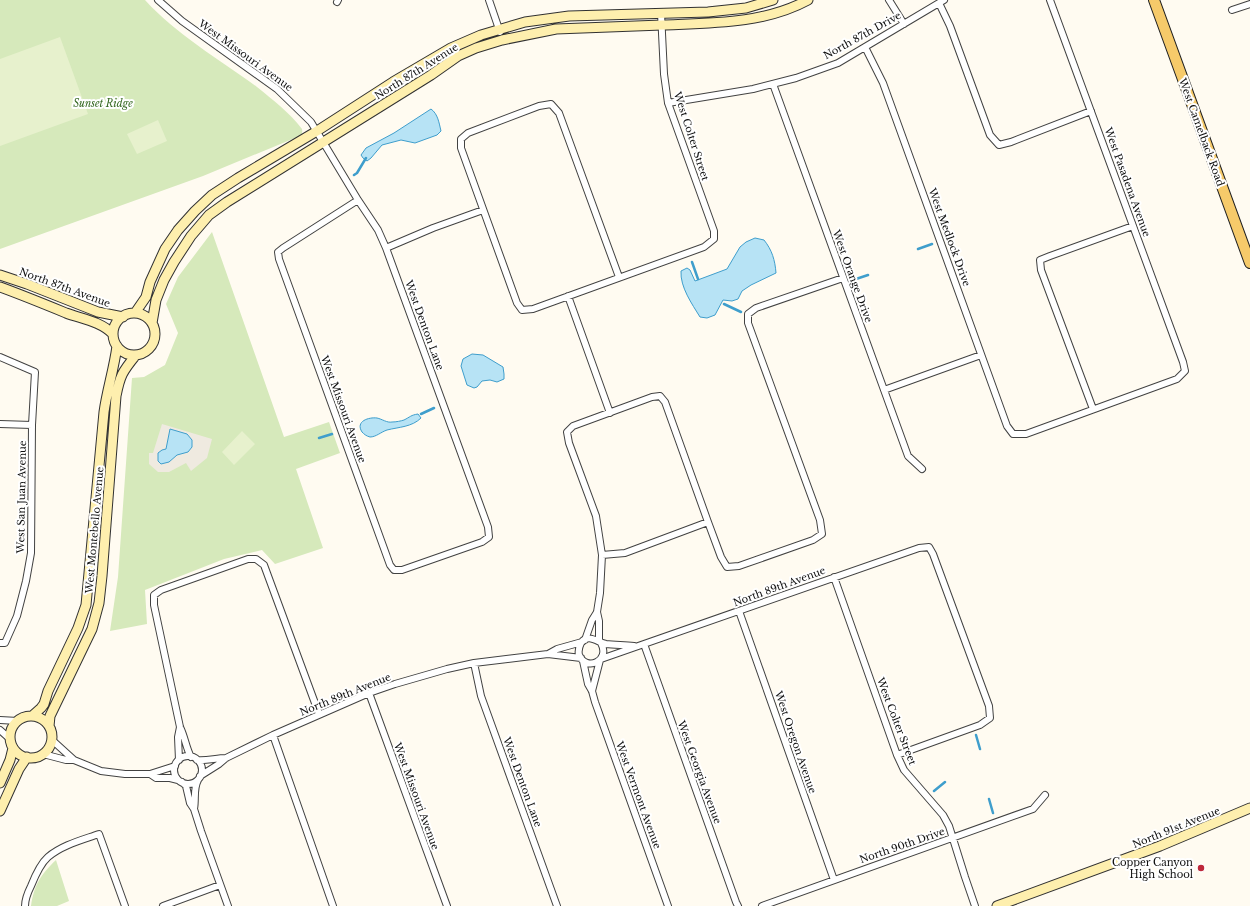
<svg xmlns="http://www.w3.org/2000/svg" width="1250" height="906" font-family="'Libre Baskerville',serif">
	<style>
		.green { fill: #d6e9bb }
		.pitch { fill: #e7f1cd }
		.plaza { fill: #efeae0 }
		.water { fill: #b7e3f5; stroke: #3f9ecc }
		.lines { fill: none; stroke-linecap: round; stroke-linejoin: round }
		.stream { stroke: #3f9ecc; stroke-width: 2.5 }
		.street-casing { stroke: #424242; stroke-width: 8 }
		.secondary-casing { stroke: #313131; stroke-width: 11 }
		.primary-casing { stroke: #202020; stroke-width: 12 }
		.street { stroke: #fff; stroke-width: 6 }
		.secondary { stroke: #feefae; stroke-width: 9 }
		.primary { stroke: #f6ca6a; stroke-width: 10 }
		.poi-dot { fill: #be283a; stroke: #fff; stroke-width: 1.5 }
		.labels { text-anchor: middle; stroke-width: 4; stroke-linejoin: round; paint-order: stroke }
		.street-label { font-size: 10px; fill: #0f0f0f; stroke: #fff }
		.park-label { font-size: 10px; font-style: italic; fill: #33671f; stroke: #fff }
		.poi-label { font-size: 10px; fill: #0f0f0f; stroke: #fff; text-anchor: end }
	</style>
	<rect width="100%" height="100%" fill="#fffbf1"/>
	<path class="green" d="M 0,0 L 145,0 C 177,35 219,59 257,87 C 273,100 289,112 302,129 C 303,134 301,137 297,140 L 295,138 L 203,176 L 0,249 Z
		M 212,232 L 284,437 L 329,422 L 340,453 L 296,469 L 323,548 L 275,564 L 262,550 L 224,559 L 145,590 L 147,624 L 110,631 L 118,577 L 132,378 L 144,377 L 165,365 L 178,333 L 166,304 L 178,277 Z
		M 56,860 L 69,901 L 57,906 L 31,906 C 34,885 41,874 56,860 Z"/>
	<path class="pitch" d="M 60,37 L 88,114 L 0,146 L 0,59 Z
		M 158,120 L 167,141 L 137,154 L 127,134 Z
		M 242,431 L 255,444 L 234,465 L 222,452 Z"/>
	<path class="plaza" d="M 162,424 L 212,439 L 207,458 L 191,471 L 186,463 L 169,472 L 158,472 L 149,464 L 149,453 L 153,453 Z"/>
	<path class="water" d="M 431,109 C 438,114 439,123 441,131 L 437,135 L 415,143 L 401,140 L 382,145 L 371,158 L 367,161 L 363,158 L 361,155 L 366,148 L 394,133 Z
		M 755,238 L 764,240 C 772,250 775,260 776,273 L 751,285 L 742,291 L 738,299 L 732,301 L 723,300 L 715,315 L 707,318 L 700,317 C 692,304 680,287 681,271 L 687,268 L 690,270 L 695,281 L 727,269 L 740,247 L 746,242 Z
		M 472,354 L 483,355 L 503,367 L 504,374 L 504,379 L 497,382 L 490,380 L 482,381 L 477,387 L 474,388 L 467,385 L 461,366 L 463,359 Z
		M 418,414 L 421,418 C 412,427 399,427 387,430 C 381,432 376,437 370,437 C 366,436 364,434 362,432 C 355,421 369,417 377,418 C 382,419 387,423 392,422 C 396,422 401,421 404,420 C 410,417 411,415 418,414 Z
		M 170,429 L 187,434 L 192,440 L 192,447 L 188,452 L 177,455 L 169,462 L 161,464 L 158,461 L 158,453 L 162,450 L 166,449 Z"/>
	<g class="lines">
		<path class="stream" d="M 354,175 L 357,173 L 366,158
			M 918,249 L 932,244
			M 692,262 L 698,279
			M 853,280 L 868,275
			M 724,304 L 741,312
			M 421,414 L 434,408
			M 319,438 L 332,434
			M 976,735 L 980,749
			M 934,791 L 945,782
			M 989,799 L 993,813"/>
		<g class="street-casing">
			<path id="street" d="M 158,0 L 182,21 L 277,89 L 311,122 L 358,200 L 378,230 L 386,248 L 488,527 L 489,537 L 482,542 L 402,570 L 394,570 L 390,565 L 279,259 L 278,252 L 283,248 L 358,200
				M 489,0 L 500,32
				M 889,0 L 904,24
				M 337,2 L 338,0
				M 939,3 L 950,26 L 990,135 L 999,145 L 1011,142 L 1091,111
				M 1232,10 L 1250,4
				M 865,47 L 883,83 L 1007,426 L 1013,434 L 1026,434 L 1177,379 L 1185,371 L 1183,362 L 1050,0
				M 773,84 L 908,456 L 922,469
				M 668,103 L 753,89 L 796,78 L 838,63 L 944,0
				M 386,248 L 433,228 L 483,210
				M 619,277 L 559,113 L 551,104 L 539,106 L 468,133 L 461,139 L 461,148 L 517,303 L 522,310 L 533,309 L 704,247 L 714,239 L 714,231 L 668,103 L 664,74 L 661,13
				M 568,296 L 610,413
				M 0,357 L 35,372 L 32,425 L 31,553 L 26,581 L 17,616 L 5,643 L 0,643
				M 884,390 L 981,355
				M 1093,409 L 1041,270 L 1040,260 L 1050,256 L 1133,226
				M 0,424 L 32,425
				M 602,555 L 625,553 L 708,522
				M 834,577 L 897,755 L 904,770 L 943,815 L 949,826 L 965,877 L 975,906
				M 739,611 L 834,880
				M 597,612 L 599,621 L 599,641
				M 585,640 L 592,620 L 597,612 L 600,593 L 602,555 L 596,516 L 569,443 L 567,432 L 573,426 L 652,397 L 660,396 L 665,402 L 708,522 L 721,557 L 727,567 L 739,566 L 813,540 L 822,534 L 820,520 L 748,323 L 748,314 L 756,308 L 843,278
				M 601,643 C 611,661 586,672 579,655 C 578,651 579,647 581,643 C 588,633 597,642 606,644 C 615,645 624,645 634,646
				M 644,644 L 736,902 L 738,906
				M 548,654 L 557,649 L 582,642
				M 601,659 L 919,548 L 929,547 L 933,554 L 989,706 L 990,718 L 980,725 L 897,755
				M 583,661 L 588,684 L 592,691 L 595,702 L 668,906
				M 474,663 L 481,696 L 557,906
				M 592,691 L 600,660
				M 369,693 L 447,906
				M 0,720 L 18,721
				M 0,730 L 10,739
				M 273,735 L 333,906
				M 52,740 L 74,760
				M 43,754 L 66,760 L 74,760 L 101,771 L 125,774 L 150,774 L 156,778 L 170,778 L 178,780
				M174 770a14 14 0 1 1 28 0a14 14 0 1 1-28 0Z
				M 191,757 C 186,748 185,737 180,727 L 154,605 L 154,595 L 161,590 L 248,559 L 256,559 L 264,565 L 319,714
				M 179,760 L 178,737 L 180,727
				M 197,760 C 207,761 216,758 226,758
				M 150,774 L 175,766
				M 200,776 L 219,764 L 226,758 L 273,735 L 369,693 L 395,684 L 447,669 L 474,663 L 548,654 L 581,658
				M 182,782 L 186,786 L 190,803 L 194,809 L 201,831 L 228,906
				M 194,809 C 196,799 193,789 198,780
				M 25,906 C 25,899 28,892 31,886 C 35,876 40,864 48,857 C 62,845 82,840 99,834 L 125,906
				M 163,906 L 220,885
				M 762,906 L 1033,809 L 1045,795"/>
		</g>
		<g class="secondary-casing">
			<path id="secondary" d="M 0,275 L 27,284 L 98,312 L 123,317
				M 0,287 C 22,295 44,304 66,313 C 82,319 100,321 113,334
				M 135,313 L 146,297 L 150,282 L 165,249 L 178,230 L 195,211 L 212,195 L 238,178 L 317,131 L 393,82 L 451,48 L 481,35 L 525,22 L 569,16 L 708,12 L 746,8 L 773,0
				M113 334a21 21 0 1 1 42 0a21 21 0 1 1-42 0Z
				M 152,323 L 156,300 L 164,280 L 174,262 L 191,236 L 209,215 L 227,202 L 431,75 L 458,56 L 476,48 L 502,40 L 556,29 C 591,28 627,26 662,25 C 711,23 764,24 808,0
				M 32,716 L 41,708 L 44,704 L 48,691 L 78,628 L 86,605 L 104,412 C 107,390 114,369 117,346
				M10 737a21 21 0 1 1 42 0a21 21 0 1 1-42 0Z
				M 49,726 L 50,716 L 92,629 L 99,603 L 102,576 L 116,396 C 120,376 122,372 136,355
				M 0,783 L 10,760 L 13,748
				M 0,811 L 19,769 L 27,757
				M 997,906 L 1160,846 L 1250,808"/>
		</g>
		<g class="primary-casing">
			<path id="primary" d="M 1154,0 L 1250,263"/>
		</g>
		<use href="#street" class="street"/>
		<use href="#secondary" class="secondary"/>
		<use href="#primary" class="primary"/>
	</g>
	<circle class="poi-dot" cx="1201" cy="868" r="4"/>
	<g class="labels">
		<g class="street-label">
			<text transform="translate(862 35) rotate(-29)" y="4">North 87th Drive</text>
			<text transform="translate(246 55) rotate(36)" y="4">West Missouri Avenue</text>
			<text transform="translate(416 71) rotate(-32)" y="4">North 87th Avenue</text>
			<text transform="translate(1202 132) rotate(70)" y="4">West Camelback Road</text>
			<text transform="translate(692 136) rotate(72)" y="4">West Colter Street</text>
			<text transform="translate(1128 182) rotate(70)" y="4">West Pasadena Avenue</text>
			<text transform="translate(950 237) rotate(70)" y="4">West Medlock Drive</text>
			<text transform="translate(853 276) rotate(70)" y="4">West Orange Drive</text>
			<text transform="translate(65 287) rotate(20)" y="4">North 87th Avenue</text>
			<text transform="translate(425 325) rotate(70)" y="4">West Denton Lane</text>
			<text transform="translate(344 409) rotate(70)" y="4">West Missouri Avenue</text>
			<text transform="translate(21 497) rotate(-89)" y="4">West San Juan Avenue</text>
			<text transform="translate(94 530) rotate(-85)" y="4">West Montebello Avenue</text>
			<text transform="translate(779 586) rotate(-20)" y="4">North 89th Avenue</text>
			<text transform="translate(345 694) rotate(-22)" y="4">North 89th Avenue</text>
			<text transform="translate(897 721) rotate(69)" y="4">West Colter Street</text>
			<text transform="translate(796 742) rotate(71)" y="4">West Oregon Avenue</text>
			<text transform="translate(700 772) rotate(70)" y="4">West Georgia Avenue</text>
			<text transform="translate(523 782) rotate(70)" y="4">West Denton Lane</text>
			<text transform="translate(639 795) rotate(70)" y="4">West Vermont Avenue</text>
			<text transform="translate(417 796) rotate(70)" y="4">West Missouri Avenue</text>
			<text transform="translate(1176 827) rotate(-22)" y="4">North 91st Avenue</text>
			<text transform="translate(902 845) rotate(-19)" y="4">North 90th Drive</text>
		</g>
		<g class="park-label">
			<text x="103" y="107">Sunset Ridge</text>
		</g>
		<g class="poi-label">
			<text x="1193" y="866">Copper Canyon<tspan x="1193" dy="12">High School</tspan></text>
		</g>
	</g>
</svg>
